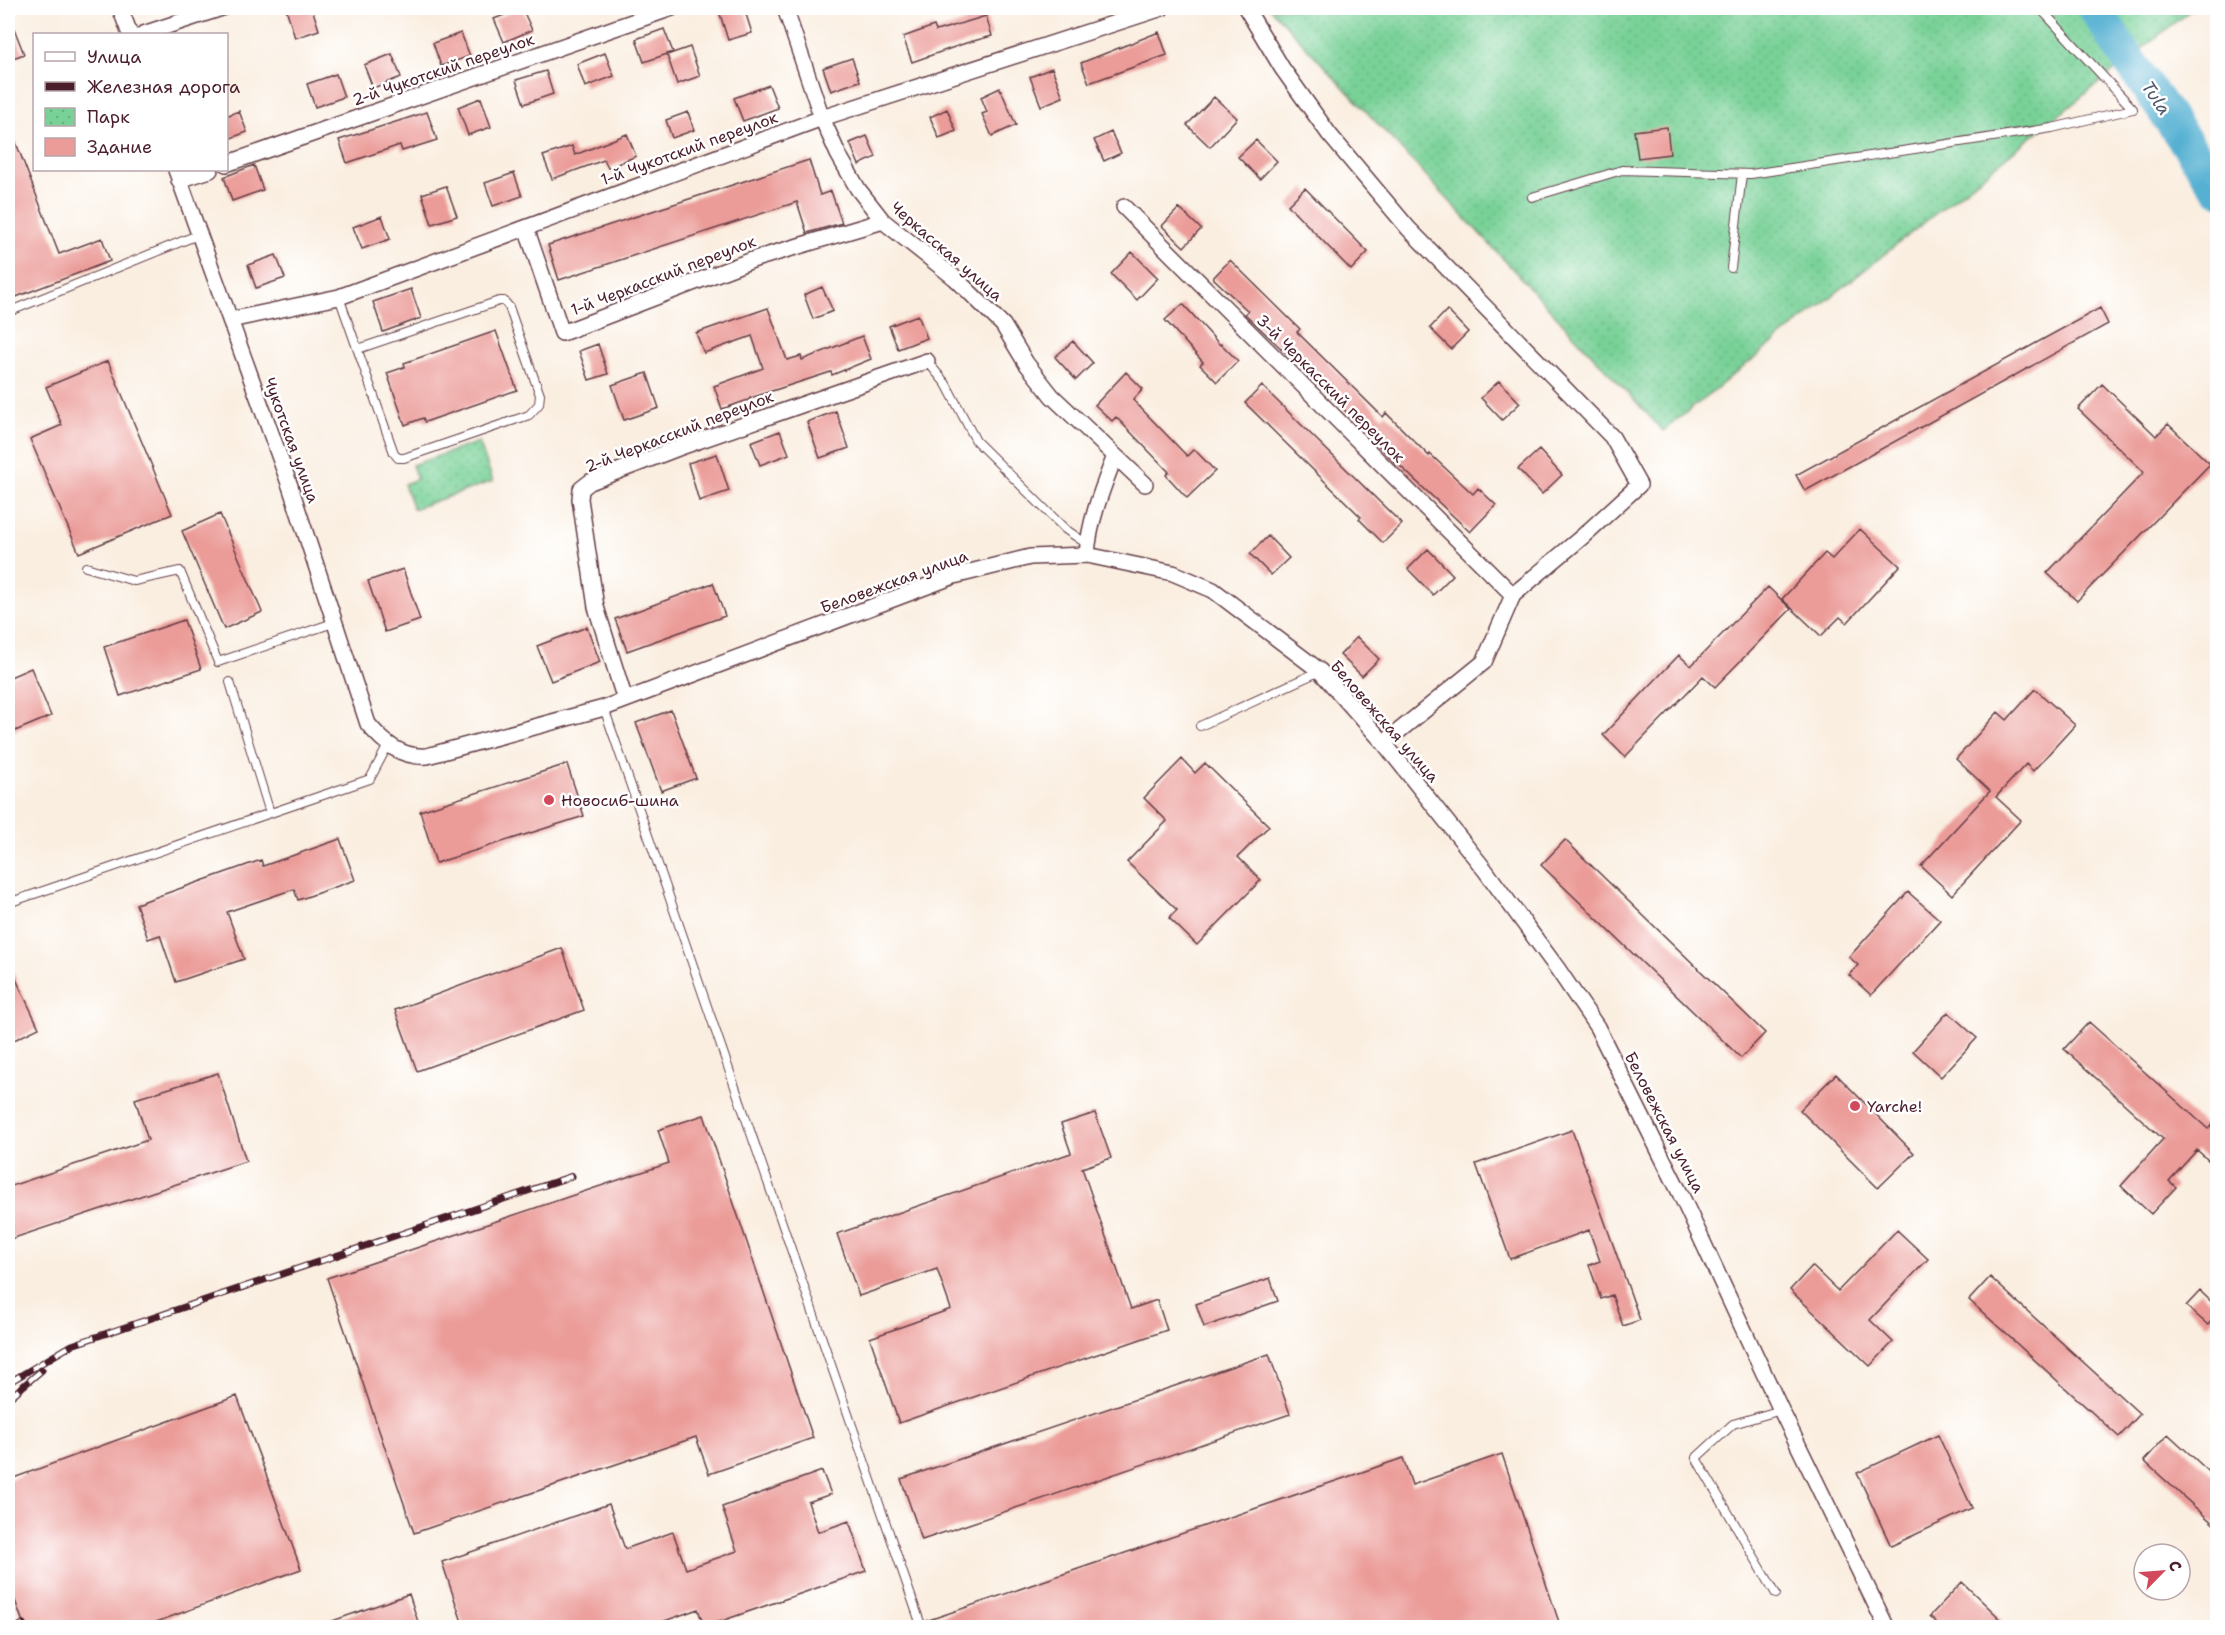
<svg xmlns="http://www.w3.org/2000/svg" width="2225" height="1635" font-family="'Shantell Sans',sans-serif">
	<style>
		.park { fill: url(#park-dots); stroke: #617861; stroke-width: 1.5 }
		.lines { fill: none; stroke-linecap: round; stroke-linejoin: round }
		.river { stroke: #54b0d2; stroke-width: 34 }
		.building { fill: #eb9b98 }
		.service-casing { stroke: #643e46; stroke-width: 10 }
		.minor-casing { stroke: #643e46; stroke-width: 18 }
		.service { stroke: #fff; stroke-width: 8 }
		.minor { stroke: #fff; stroke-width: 15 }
		.rail-casing { stroke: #4a1f2b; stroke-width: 7 }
		.rail { stroke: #fff; stroke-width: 4.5; stroke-dasharray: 14; stroke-linecap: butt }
		.poi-dot { fill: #d1495b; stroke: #fff; stroke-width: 2 }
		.labels { text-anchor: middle; stroke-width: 5; stroke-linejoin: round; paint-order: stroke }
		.street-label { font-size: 16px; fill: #4a1f2b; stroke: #fff }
		.poi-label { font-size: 16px; fill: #4a1f2b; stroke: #fff; text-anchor: start }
		.water-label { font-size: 18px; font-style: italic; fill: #4e596e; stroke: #fff }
	</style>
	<defs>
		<pattern id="park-dots" width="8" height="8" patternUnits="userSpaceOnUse" patternTransform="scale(1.5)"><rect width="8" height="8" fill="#78d197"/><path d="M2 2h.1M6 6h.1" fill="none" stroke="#69b382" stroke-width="1.8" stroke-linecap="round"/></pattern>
	</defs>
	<rect width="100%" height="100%" fill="#fff"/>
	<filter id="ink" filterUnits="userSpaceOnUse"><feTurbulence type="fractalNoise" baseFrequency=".0167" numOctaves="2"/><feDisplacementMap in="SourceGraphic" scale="12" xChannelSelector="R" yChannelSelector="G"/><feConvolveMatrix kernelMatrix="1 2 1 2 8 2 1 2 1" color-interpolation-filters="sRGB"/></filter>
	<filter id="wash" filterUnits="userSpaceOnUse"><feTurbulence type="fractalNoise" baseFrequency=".008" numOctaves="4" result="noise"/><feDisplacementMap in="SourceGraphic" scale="24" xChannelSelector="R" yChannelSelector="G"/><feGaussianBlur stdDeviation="1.35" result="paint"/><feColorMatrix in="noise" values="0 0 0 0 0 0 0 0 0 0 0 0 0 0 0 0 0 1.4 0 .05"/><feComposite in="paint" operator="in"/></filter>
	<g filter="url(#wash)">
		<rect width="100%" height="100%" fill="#faeee0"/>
		<path class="park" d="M 1270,8 L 2193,8 L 1663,431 Z
			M 479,442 L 493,481 L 413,509 L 404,484 L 417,479 L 412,465 Z"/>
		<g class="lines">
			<path class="river" d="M 2095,8 L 2120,48 L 2218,188"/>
		</g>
		<g id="blocks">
			<path class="building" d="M 286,8 L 312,8 L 319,30 L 295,38 Z
				M 522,8 L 532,30 L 504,42 L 494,19 Z
				M 732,8 L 744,8 L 752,33 L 728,40 L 719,11 Z
				M 8,13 L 24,54 L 8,60 Z
				M 986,16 L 992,36 L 966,43 L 912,62 L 903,37 L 934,26 L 936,31 Z
				M 664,29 L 673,52 L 644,62 L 636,39 Z
				M 1159,32 L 1167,55 L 1089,83 L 1081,63 Z
				M 461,33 L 470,56 L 441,66 L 433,43 Z
				M 690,47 L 700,76 L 677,84 L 667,55 Z
				M 605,53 L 614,76 L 585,87 L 577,64 Z
				M 392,54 L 401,77 L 373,88 L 364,65 Z
				M 852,58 L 860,81 L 831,91 L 823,68 Z
				M 1052,68 L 1063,97 L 1041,106 L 1030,77 Z
				M 546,71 L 553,94 L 524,104 L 516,80 Z
				M 336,74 L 344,97 L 315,107 L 307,84 Z
				M 769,85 L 778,108 L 743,121 L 734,98 Z
				M 1000,88 L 1016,125 L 992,136 L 982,114 L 987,112 L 981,97 Z
				M 1214,97 L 1237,118 L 1210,147 L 1187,125 Z
				M 481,98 L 491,127 L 468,135 L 458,107 Z
				M 947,109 L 956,131 L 939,138 L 930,117 Z
				M 239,111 L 247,132 L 226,140 L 226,116 Z
				M 427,112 L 437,140 L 402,151 L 400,145 L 347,163 L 339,140 Z
				M 688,112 L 694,130 L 672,138 L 666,120 Z
				M 8,122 L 59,254 L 102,238 L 110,261 L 11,299 L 8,288 Z
				M 1667,127 L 1670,154 L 1638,158 L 1634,131 Z
				M 1111,132 L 1121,153 L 1104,161 L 1094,140 Z
				M 627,134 L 636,156 L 608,168 L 604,160 L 552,179 L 543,156 L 572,146 L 575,155 Z
				M 867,136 L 876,157 L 859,165 L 850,143 Z
				M 1256,140 L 1277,161 L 1260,179 L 1238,157 Z
				M 809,160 L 820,195 L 831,191 L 842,223 L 807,233 L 797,202 L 559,280 L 548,245 Z
				M 254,165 L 263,190 L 232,201 L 224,177 Z
				M 514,173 L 522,196 L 493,206 L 485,183 Z
				M 446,186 L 457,216 L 432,224 L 422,194 Z
				M 1305,188 L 1368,252 L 1351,270 L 1288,205 Z
				M 1179,208 L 1201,229 L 1184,247 L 1162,226 Z
				M 382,216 L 390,239 L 362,249 L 353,227 Z
				M 1132,252 L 1158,278 L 1137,300 L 1111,274 Z
				M 276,255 L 285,278 L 256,288 L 248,265 Z
				M 1230,260 L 1300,329 L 1297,332 L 1383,417 L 1386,413 L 1429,456 L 1430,454 L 1473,494 L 1478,488 L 1496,505 L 1470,532 L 1398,464 L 1397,465 L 1332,397 L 1245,314 L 1248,311 L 1213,278 Z
				M 822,287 L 833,311 L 813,319 L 804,295 Z
				M 411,289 L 421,318 L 383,332 L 373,302 Z
				M 1183,304 L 1220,345 L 1221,344 L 1238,361 L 1217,382 L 1200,365 L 1203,362 L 1165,320 Z
				M 768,308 L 787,360 L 801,356 L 802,360 L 862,336 L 871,359 L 832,375 L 831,372 L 750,398 L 751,399 L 722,409 L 714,386 L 763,368 L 752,336 L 704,353 L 696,333 Z
				M 2100,308 L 2108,324 L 1805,491 L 1796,475 Z
				M 1447,310 L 1468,332 L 1451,349 L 1430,328 Z
				M 918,315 L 927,338 L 898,349 L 889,326 Z
				M 496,331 L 517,390 L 425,422 L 423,418 L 405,425 L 387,373 L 405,367 L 404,363 Z
				M 1073,341 L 1093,363 L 1076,380 L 1055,357 Z
				M 598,344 L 608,374 L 589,380 L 579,351 Z
				M 108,361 L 172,514 L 79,553 L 30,439 L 62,425 L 46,387 Z
				M 1126,372 L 1143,389 L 1133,400 L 1187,456 L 1194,449 L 1215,471 L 1187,498 L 1166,475 L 1169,472 L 1116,417 L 1112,421 L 1095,405 Z
				M 647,373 L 659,408 L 624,420 L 612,385 Z
				M 1499,381 L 1520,403 L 1502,420 L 1481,398 Z
				M 2102,384 L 2156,436 L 2168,424 L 2210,464 L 2077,601 L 2047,573 L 2144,472 L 2078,409 Z
				M 1262,386 L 1402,524 L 1383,543 L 1359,519 L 1361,517 L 1245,403 Z
				M 836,411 L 849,448 L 820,458 L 807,422 Z
				M 780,431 L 789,454 L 760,465 L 751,442 Z
				M 1539,450 L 1562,475 L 1542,494 L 1518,469 Z
				M 717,454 L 729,491 L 699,501 L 688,463 Z
				M 220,514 L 262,612 L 224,629 L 182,531 Z
				M 1860,529 L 1900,566 L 1847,623 L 1840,617 L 1821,636 L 1782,599 L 1825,553 L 1832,559 Z
				M 1268,536 L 1289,558 L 1271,575 L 1250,554 Z
				M 1428,549 L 1453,575 L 1433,595 L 1408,569 Z
				M 403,569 L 420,620 L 385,632 L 368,581 Z
				M 713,583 L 725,616 L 627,651 L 615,619 Z
				M 1768,587 L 1791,609 L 1715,687 L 1703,676 L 1625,757 L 1603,735 L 1679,655 L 1691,666 Z
				M 184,620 L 201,669 L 120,696 L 104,647 Z
				M 587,627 L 600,662 L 551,681 L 537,646 Z
				M 1357,637 L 1379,659 L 1362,676 L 1340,655 Z
				M 31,668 L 51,716 L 8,734 L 8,678 Z
				M 2035,689 L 2075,725 L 2033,771 L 2026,764 L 1996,797 L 2021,820 L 1952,895 L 1921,866 L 1990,791 L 1956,759 L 1998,712 L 2007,720 Z
				M 671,710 L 696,778 L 661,791 L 636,723 Z
				M 1182,759 L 1195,773 L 1205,763 L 1269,826 L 1238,857 L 1261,880 L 1197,945 L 1169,918 L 1177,910 L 1127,862 L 1167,821 L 1144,798 Z
				M 567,764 L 584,816 L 436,863 L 420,811 Z
				M 340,839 L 355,880 L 298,900 L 294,889 L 227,912 L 244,959 L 176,982 L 160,935 L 148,939 L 136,904 L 261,860 L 263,866 Z
				M 1565,840 L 1765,1033 L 1741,1058 L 1541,865 Z
				M 1908,892 L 1940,920 L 1871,995 L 1849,975 L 1858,965 L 1849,957 Z
				M 562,948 L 584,1010 L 417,1071 L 395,1010 Z
				M 8,962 L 39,1028 L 8,1043 Z
				M 1948,1012 L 1977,1038 L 1941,1077 L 1913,1051 Z
				M 2089,1022 L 2208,1129 L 2217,1119 L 2217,1168 L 2197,1150 L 2169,1181 L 2176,1187 L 2151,1214 L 2121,1186 L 2163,1139 L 2064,1049 Z
				M 218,1073 L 246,1161 L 8,1240 L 8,1187 L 148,1140 L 135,1099 Z
				M 1836,1074 L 1914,1153 L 1878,1188 L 1800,1110 Z
				M 1095,1113 L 1111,1158 L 1082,1168 L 1131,1309 L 1157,1300 L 1167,1330 L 899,1423 L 870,1338 L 951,1309 L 937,1269 L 859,1296 L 837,1234 L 1071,1153 L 1061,1124 Z
				M 704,1115 L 813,1438 L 709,1474 L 696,1437 L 414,1533 L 327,1278 L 669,1163 L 658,1130 Z
				M 1572,1130 L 1640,1320 L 1623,1326 L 1612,1295 L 1601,1299 L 1589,1265 L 1600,1261 L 1589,1230 L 1510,1259 L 1476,1164 Z
				M 1897,1230 L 1928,1259 L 1870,1320 L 1893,1342 L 1870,1366 L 1790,1290 L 1812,1266 L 1838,1291 Z
				M 1990,1277 L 2140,1414 L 2119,1437 L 1969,1300 Z
				M 1270,1278 L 1278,1301 L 1204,1327 L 1196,1304 Z
				M 2200,1291 L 2217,1307 L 2217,1314 L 2208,1325 L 2186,1306 Z
				M 1269,1354 L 1290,1414 L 922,1540 L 901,1479 Z
				M 237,1396 L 301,1569 L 140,1628 L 25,1628 L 8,1581 L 8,1480 Z
				M 2168,1434 L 2217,1479 L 2217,1527 L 2144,1461 Z
				M 1938,1435 L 1972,1508 L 1891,1546 L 1857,1473 Z
				M 1502,1454 L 1561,1628 L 928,1628 L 926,1621 L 1403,1458 L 1412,1485 Z
				M 822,1471 L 831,1494 L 808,1502 L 818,1532 L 849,1521 L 866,1571 L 704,1627 L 698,1609 L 656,1624 L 657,1628 L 464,1628 L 442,1562 L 609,1504 L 625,1549 L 673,1532 L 686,1569 L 737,1551 L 722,1507 Z
				M 1962,1582 L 2010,1628 L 1942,1628 L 1930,1616 Z
				M 409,1594 L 420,1628 L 321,1628 L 321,1625 Z"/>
		</g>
	</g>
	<g filter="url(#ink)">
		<use href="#blocks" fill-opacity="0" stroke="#643e46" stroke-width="1.5"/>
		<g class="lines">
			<g class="service-casing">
				<path id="service" d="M 1532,197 L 1622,170 L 1751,174 L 2052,128 L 2133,109 L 2040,8
					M 1731,268 L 1742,174
					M 339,297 L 394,453 L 398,458 L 404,458 L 529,415 L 539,404 L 540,395 L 509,307 L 504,301 L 499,301 L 358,349
					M 8,312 L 200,234
					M 927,361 L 946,384 L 976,441 L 1065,529 L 1087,544
					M 86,567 L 134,581 L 180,571 L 218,662 L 336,622
					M 230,682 L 270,813
					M 604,708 L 922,1628
					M 1200,726 L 1320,671
					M 8,903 L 370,779 L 388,745
					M 1776,1594 L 1696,1458 L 1733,1424 L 1781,1410"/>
			</g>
			<g class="minor-casing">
				<path id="minor" d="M 120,8 L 130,34
					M 785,8 L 822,118 L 838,154 L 858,189 L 883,221 L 955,278 L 1003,325 L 1026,363 L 1052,396 L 1145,484
					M 1246,8 L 1282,68 L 1329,134 L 1408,228 L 1612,437 L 1639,485 L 1582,537 L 1513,595 L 1484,662 L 1384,743
					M 143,34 L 222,8
					M 226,164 L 672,8
					M 176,170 L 290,486 L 368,724 C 384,743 401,758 427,756 L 604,708 L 954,576 L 1030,557 L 1087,555 L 1173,573 L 1213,590 L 1320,671 L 1384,743 L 1485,870 L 1557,968 L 1597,1027 L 1680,1193 L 1781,1410 L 1887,1628
					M 179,180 L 210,170
					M 1124,207 L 1513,595
					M 526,228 L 562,333 L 755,259 L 883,221
					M 230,320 L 339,297 L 822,118 L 1162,8
					M 1087,555 C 1089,521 1103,487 1115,456
					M 625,700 L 596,607 L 580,499 L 581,489 L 590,482 L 678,448 L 927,361"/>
			</g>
			<use href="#service" class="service"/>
			<use href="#minor" class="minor"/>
			<g class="rail-casing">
				<path id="rail" d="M 8,1383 L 72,1345 L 572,1176
					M 8,1399 L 42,1370
					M 16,1628 L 23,1624"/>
			</g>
			<use href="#rail" class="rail"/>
		</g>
	</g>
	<g class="poi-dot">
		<circle cx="549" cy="800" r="6"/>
		<circle cx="1855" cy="1106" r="6"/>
	</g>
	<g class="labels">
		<g class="street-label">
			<text transform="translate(443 69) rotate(-19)" y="6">2-й Чукотский переулок</text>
			<text transform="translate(689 148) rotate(-20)" y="6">1-й Чукотский переулок</text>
			<text transform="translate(947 251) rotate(41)" y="6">Черкасская улица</text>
			<text transform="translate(663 275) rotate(-21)" y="6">1-й Черкасский переулок</text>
			<text transform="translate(1331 388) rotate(45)" y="6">3-й Черкасский переулок</text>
			<text transform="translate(679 431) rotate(-21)" y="6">2-й Черкасский переулок</text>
			<text transform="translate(292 440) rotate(70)" y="6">Чукотская улица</text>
			<text transform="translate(894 581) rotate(-20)" y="6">Беловежская улица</text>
			<text transform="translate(1385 721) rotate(49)" y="6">Беловежская улица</text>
			<text transform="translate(1665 1122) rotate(63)" y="6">Беловежская улица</text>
		</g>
		<g class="poi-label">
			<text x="561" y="806">Новосиб-шина</text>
			<text x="1867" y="1112">Yarche!</text>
		</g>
		<g class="water-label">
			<text transform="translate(2156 98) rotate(56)" y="6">Tula</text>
		</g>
	</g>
	<rect width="2225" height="1635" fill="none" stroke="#fff" stroke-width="30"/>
	<rect x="33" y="33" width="195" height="138" fill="#ffffff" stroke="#b7a5aa" stroke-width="1.5"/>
	<rect x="45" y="52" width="30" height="9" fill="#ffffff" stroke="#b7a5aa" stroke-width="1.5"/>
	<text x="87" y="63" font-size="18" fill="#4a1f2b">Улица</text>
	<rect x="45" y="82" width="30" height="9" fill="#4a1f2b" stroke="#b7a5aa" stroke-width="1.5"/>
	<text x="87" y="93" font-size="18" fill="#4a1f2b">Железная дорога</text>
	<rect x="45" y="108" width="30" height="18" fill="url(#park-dots)" stroke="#b7a5aa" stroke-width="1.5"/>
	<text x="87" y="123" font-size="18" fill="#4a1f2b">Парк</text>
	<rect x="45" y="138" width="30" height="18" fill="#eb9b98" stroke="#b7a5aa" stroke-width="1.5"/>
	<text x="87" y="153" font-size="18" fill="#4a1f2b">Здание</text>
	<g transform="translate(2162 1572) rotate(65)"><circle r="28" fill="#ffffff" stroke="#b7a5aa" stroke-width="1.5"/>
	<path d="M0-4.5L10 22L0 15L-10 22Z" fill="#d1495b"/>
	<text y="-9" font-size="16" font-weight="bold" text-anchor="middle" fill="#4a1f2b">С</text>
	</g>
</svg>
